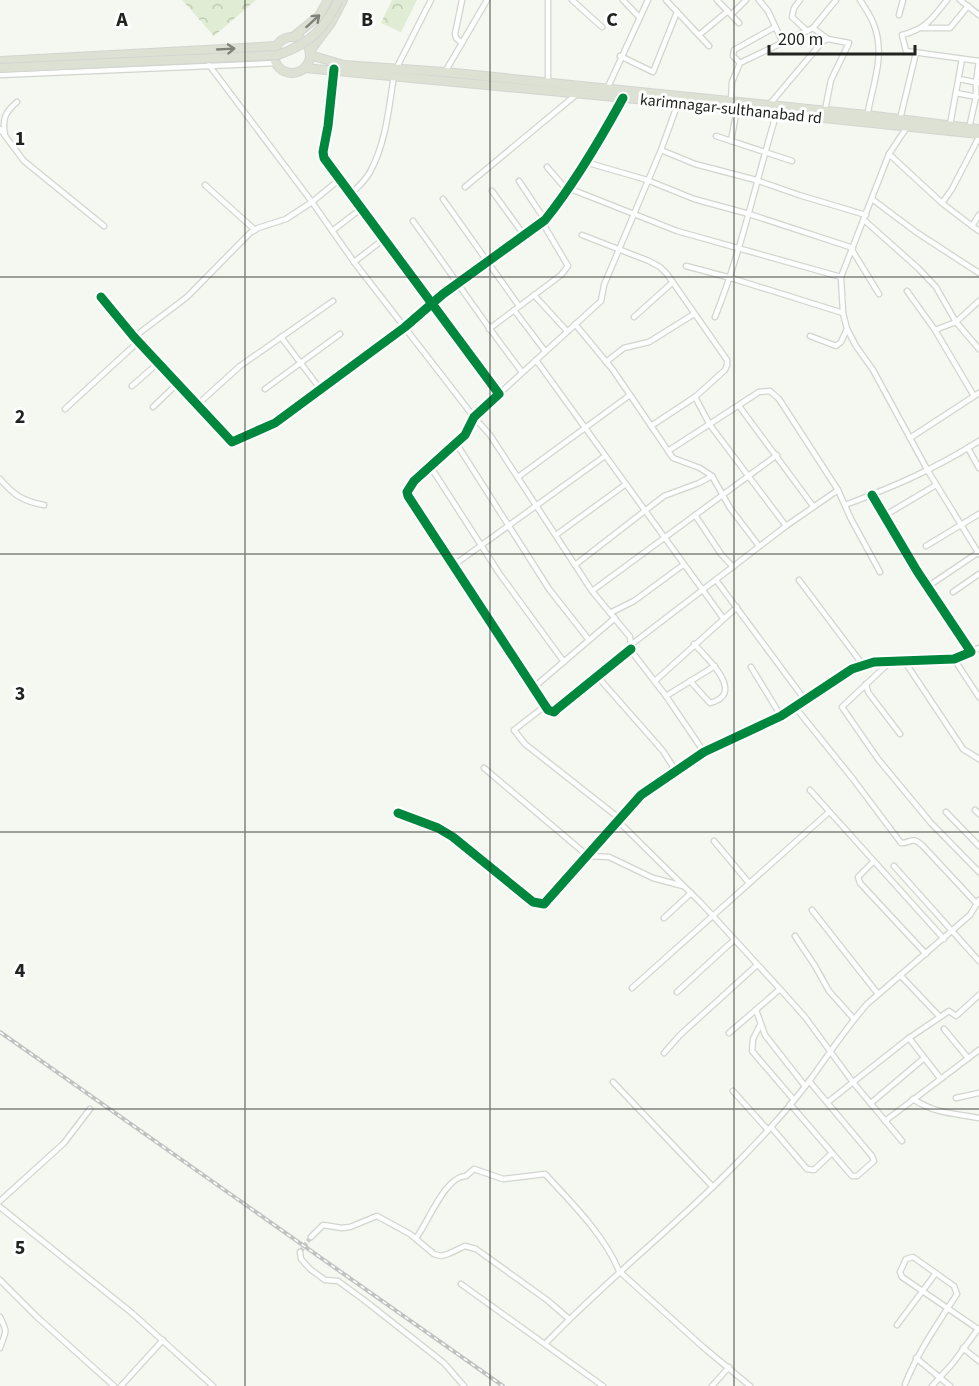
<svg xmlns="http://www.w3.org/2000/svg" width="979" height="1386" font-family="'Source Sans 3',sans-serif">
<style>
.park{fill:url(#park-crowns)}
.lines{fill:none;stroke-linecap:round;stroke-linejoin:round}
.minor-tunnel{stroke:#cacdc6;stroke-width:4.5;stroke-dasharray:4.5 2;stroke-linecap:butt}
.minor-casing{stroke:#d2d5ce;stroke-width:7}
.trunk-casing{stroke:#d3d5d1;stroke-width:10}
.minor{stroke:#fdfefd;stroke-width:4.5}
.trunk{stroke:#dce1d4;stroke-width:8}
.rail-casing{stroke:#c0c2c0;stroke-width:4}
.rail{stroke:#fff;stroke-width:1.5;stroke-dasharray:4.5;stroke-linecap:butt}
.trunk-bridge-casing{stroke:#d3d5d1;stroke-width:10;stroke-linecap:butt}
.trunk-bridge{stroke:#dce1d4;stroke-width:8}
.cycleway-casing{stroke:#fff;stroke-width:13}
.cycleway{stroke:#00873e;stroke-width:9}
.oneway{stroke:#7e8279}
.grid{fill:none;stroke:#20231e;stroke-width:1.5;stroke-opacity:0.55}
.labels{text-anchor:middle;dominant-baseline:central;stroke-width:6;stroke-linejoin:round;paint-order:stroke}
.street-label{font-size:16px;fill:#20231e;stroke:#fff}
.grid-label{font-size:20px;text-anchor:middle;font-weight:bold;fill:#20231e;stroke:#fff;stroke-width:6;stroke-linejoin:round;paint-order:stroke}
</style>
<defs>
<pattern id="park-crowns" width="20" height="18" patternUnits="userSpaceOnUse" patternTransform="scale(1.5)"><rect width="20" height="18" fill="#e0ecd3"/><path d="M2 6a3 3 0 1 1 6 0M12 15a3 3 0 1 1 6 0" fill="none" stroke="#c0cab5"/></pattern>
</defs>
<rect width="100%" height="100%" fill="#f4f8f0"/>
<!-- park -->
<g class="park">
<path d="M182,0H256L214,36Z"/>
<path d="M392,0H417L401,32L381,23Z"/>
</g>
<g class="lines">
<!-- minor-tunnel -->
<path class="minor-tunnel" d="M300,1252L311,1237"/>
<defs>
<g id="minor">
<path d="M572,0L602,27"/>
<path d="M623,0L639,17"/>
<path d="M666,0L709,46"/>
<path d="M717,0L739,23"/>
<path d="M759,0L768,11L783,43"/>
<path d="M800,0L794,8L792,17L807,31"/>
<path d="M860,0C865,8 871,16 874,25C886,56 872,86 867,117"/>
<path d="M947,0C932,19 926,29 902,35L906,51L979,61"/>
<path d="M960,0L979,15"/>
<path d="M732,14L746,0"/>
<path d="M899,15L903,0"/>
<path d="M813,28L828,39"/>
<path d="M922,28H950L968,6"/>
<path d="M699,35L728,11"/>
<path d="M462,43L456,38L455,34L462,0"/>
<path d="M620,56L653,72L677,12"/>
<path d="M740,63L733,56L734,50L775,27"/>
<path d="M396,69L431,0"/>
<path d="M334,70L328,126L323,152L324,158L499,394L474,417L465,435L414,481L407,492L408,496L548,710L554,712L557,709L631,649"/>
<path d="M445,72L487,0"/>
<path d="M0,75L277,63"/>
<path d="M959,79L979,83"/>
<path d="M548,83V0"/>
<path d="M607,89L648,0"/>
<path d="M956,93L977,97"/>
<path d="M731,101L732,82L740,63L813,28L836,0"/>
<path d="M769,105L823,41L828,39L849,43L831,80L825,110"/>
<path d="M900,119L916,53"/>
<path d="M950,125L962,59"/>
<path d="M907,127L889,154L841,277L843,313L847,329L856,346L873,370L928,471L979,554"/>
<path d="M969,128L976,97V82L979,61"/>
<path d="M0,129L24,161L104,226"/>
<path d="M5,135C2,119 5,112 17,102"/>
<path d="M716,136L792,161"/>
<path d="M731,141L737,109"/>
<path d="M661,150L695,164L756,180L799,195L866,215"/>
<path d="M889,154L942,203L972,226"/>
<path d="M585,162L647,180L694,199L749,214L853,248"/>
<path d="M547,167L567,190"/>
<path d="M340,179L312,202L354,262L474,417L490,435L592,591"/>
<path d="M519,181L545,220"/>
<path d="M205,185L255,230"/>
<path d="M465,187L577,94"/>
<path d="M568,188L677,231L841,277"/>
<path d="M492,191L524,235"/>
<path d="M351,194C358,187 365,181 370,172C386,143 389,107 394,75"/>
<path d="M443,199L519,306"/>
<path d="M872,199L916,232L979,273"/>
<path d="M942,203L952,189L979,137"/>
<path d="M979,215L972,226L979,231"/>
<path d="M864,220L918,268L936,287L956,322L979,349"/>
<path d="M413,221C450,271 484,323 522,372"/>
<path d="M332,231L362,208"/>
<path d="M582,235L649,261L660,267L667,274L727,360V365L725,370L695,397L710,425L786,526L632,644"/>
<path d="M852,250L879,294"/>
<path d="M354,262L384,239"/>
<path d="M686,266L731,278L843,313"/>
<path d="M907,291L935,330L974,396"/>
<path d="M534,295L567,331"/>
<path d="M101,297L134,337L232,442L275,423L405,327L443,294L545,220C575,183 600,140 623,98"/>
<path d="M514,310L545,351"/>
<path d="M634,317L673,282"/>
<path d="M715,317C742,250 756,180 777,112"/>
<path d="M575,324L613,370L673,458L700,468L712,476L730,508L759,546"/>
<path d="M489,329L561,275L568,266L542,222"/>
<path d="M935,330L956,322L979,301"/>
<path d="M810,336L836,346L841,342L847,329"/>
<path d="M134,337L187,297L250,233L258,228L286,219L312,202L209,65"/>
<path d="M281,337L321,390"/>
<path d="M536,360L723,618"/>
<path d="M606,362L624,348L649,342L694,314"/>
<path d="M132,386L158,363"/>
<path d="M265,389L340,334"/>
<path d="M499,394L601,301L604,285L661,150L678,103"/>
<path d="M197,405L240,366L333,301"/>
<path d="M739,406L813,506"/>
<path d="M153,407L177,384"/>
<path d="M65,409L138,342"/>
<path d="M651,426L695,397"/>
<path d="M910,438L979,393"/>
<path d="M456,443L549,589L589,640"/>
<path d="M968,448L979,468"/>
<path d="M668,451L759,392L770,391L779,399L838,490L851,519L880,572"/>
<path d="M430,466L499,573L564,662"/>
<path d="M518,477L630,395"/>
<path d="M0,479C14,495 22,501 44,505"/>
<path d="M845,505C893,487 935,469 979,441"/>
<path d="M695,515L721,554L733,567"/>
<path d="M884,516L936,485"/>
<path d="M786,526L838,490"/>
<path d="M556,535L626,484"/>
<path d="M926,546L979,514"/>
<path d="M454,565L605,456"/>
<path d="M575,565L664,496L699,483L712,476"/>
<path d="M716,580L805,700"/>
<path d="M799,580L863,665"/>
<path d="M927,587L979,552"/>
<path d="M953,592L979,574"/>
<path d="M610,613L634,601L683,565"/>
<path d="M971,652L979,648"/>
<path d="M954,659L979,697"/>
<path d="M891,661L842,707L878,759L931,823L979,872"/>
<path d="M905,662L963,749L979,759"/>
<path d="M751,667L781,716"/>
<path d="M597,676L663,751L672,765L673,773"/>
<path d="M655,681L737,607"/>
<path d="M690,681L710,703C747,694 706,657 694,644"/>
<path d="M866,684L868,692L900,734"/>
<path d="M533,688L615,618"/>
<path d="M666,696L715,666"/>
<path d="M545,706L514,730L525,744L619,818"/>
<path d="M795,707L853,779L901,843C912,843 911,836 922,845L977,904"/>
<path d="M704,752L666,696L632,652L630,637L592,591L777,455"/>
<path d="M484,768L588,856L609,857L653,878L683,886"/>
<path d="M810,790L944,939"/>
<path d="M975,810L979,814"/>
<path d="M946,812L979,846"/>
<path d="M398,813L438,828L453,837L533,902L544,904L641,795L704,752L781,716L852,669L874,662L954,659L971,652L917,571L872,495"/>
<path d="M618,821L702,904L780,989L805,1017L852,1081L902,1141"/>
<path d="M714,841L749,883"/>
<path d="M873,862L858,877L860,883L926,954"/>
<path d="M894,866L979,961"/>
<path d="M812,910L878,994"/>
<path d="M664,918L691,893"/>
<path d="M795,936L815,966L829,991L854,1019"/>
<path d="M900,975L940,1017"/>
<path d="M632,988L829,812"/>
<path d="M677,992L734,940"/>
<path d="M756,1010L765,1035L805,1086"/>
<path d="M760,1025L753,1039L752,1051L794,1100"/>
<path d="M944,1029L968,1058"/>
<path d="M729,1033L780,989"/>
<path d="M909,1038L940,1078"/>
<path d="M664,1053L680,1035L757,965"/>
<path d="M613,1082L713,1187"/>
<path d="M733,1091L768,1130"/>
<path d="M956,1098L979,1093"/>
<path d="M913,1099C936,1114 953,1113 979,1118"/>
<path d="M828,1102L909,1038L949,1011L956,1016L979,995"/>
<path d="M871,1103L923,1059"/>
<path d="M790,1104L852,1176H857L874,1161L872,1156L809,1081"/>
<path d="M885,1121L979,1050"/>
<path d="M771,1127L807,1169L814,1170L832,1153"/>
<path d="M0,1201L64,1143L90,1109"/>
<path d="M0,1207L132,1313L213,1386"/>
<path d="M311,1237L323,1225L342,1228L350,1227L377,1216L410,1234L434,1254L441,1256L448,1254L465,1246L476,1249L547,1300L569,1319"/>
<path d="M416,1238C428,1223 445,1176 466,1176L474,1169L503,1179L545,1174C571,1202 605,1236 619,1271L703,1347L750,1386"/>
<path d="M300,1252L301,1259L310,1269L325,1280L338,1281L364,1300L444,1363L464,1386"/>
<path d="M0,1280L36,1316L114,1386"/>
<path d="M461,1284L603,1386"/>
<path d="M0,1317C9,1335 5,1331 0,1348"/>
<path d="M897,1325L936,1273"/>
<path d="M545,1344C604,1282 672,1229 731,1169C758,1142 784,1114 807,1084C827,1057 845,1029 867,1004L970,915L979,900"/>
<path d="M963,1348L979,1361"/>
<path d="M916,1358L950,1386"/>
<path d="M905,1384C918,1352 938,1323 957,1294L954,1286L913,1257L906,1259L900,1272L902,1277L978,1329"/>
<path d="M121,1386L163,1340"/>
<path d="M712,1386L729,1367"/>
<path d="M932,1386L953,1363L978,1329L979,1330"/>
</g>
<g id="trunk">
<path d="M293,37L319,16L328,0"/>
<circle cx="292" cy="55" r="18"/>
<path d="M310,51L331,23L343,0"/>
<path d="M310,55L344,65L445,72L867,115L979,129"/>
<path d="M0,61L277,46"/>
<path d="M305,68L678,103L979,134"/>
</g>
</defs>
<!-- minor casing -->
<use href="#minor" class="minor-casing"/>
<!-- trunk casing -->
<use href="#trunk" class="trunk-casing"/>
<!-- minor -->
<use href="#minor" class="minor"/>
<!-- trunk -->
<use href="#trunk" class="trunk"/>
<defs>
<path id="rail" d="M0,1032L503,1386"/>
</defs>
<!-- rail casing -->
<use href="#rail" class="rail-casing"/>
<!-- rail -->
<use href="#rail" class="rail"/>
<defs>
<path id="trunk-bridge" d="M0,68L278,55C311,43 323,30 339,0"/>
</defs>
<!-- trunk-bridge casing -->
<use href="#trunk-bridge" class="trunk-bridge-casing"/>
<!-- trunk-bridge -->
<use href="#trunk-bridge" class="trunk-bridge"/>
<defs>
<g id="cycleway">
<path d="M334,69L328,126L323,152L324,158L499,394L474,417L465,435L414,481L407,492L408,496L548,710L554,712L557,709L631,649"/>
<path d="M101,297L134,337L232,442L275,423L405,327L443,294L545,220C575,183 600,140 623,98"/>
<path d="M398,813L438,828L453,837L533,902L544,904L641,795L704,752L781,716L852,669L874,662L954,659L971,652L917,571L872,495"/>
</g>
</defs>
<!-- cycleway casing -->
<use href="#cycleway" class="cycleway-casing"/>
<!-- cycleway -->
<use href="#cycleway" class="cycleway"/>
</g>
<!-- one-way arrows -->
<defs><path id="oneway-shaft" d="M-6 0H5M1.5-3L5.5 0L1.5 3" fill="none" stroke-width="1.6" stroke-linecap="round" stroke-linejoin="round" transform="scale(1.5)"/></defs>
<g class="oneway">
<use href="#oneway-shaft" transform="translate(313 21) rotate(-42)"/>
<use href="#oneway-shaft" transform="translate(226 49) rotate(-3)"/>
</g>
<!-- grid -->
<path class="grid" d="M245,0V1386M490,0V1386M734,0V1386M0,277H979M0,554H979M0,832H979M0,1109H979"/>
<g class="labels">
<!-- street labels -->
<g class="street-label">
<text transform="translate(731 109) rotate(6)">karimnagar-sulthanabad rd</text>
</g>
</g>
<g class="grid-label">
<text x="122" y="26">A</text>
<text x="367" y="26">B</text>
<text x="612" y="26">C</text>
<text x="20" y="145">1</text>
<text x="20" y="423">2</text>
<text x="20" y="700">3</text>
<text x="20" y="977">4</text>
<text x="20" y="1254">5</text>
</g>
<!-- scale -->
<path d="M769 45v9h146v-9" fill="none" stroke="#20231e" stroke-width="3"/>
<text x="778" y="45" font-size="18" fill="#20231e" stroke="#ffffff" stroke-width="4.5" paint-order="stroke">200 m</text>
</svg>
